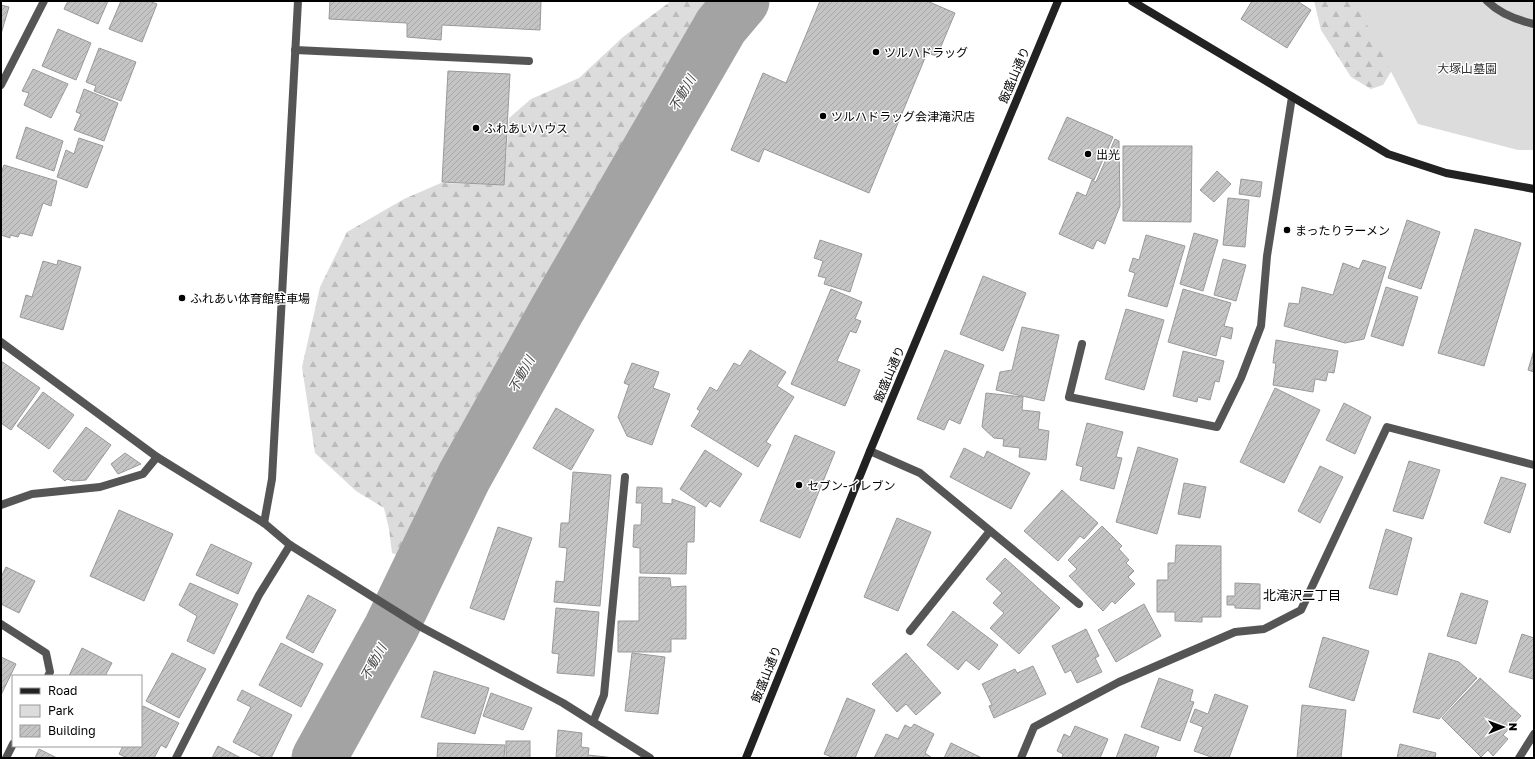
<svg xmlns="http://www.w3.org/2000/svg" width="1535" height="759" font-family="'Golos Text','Noto Sans JP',sans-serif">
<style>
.forest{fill:url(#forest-firs)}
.green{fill:#dcdcdc}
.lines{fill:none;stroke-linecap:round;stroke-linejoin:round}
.river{stroke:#a3a3a3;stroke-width:55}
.building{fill:url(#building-hatch);stroke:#999}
.lane{stroke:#555;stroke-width:8}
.street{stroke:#555;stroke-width:8}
.secondary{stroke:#222;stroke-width:8}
.poi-dot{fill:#000;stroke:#fff;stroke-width:1.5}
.labels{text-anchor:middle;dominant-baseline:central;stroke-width:3;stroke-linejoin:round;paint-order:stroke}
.poi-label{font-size:12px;fill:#000;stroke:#fff;text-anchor:start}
.park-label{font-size:12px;fill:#333;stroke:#fff}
.street-label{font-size:12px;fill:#000;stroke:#fff}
.water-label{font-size:13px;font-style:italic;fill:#444;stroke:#fff}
.neighbourhood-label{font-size:13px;fill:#000;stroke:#fff}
</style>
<defs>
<pattern id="forest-firs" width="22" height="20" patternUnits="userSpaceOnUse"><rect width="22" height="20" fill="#dcdcdc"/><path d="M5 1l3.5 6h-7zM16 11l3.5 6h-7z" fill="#bbb"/></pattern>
<pattern id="building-hatch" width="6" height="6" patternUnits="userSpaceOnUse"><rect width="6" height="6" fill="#c4c4c4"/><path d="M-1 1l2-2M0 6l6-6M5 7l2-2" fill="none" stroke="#a7a7a7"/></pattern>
</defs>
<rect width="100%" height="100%" fill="#fff"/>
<!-- forest -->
<g class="forest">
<path d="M671,1H729L634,157L582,252L515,359L448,485L416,552L402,557L392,553L389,529L384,508L356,491L315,453L302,367L320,287L347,232L404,199L441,183L504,185L509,118L531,99L579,78L623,37Z"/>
<path d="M1314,1H1363L1392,70L1383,85L1371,89L1351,77L1321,30Z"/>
</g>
<!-- green -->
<path class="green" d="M1361,1H1534V150H1518L1418,124L1366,23Z"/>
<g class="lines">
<!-- river -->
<path class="river" d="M319,758L391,628L464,477L557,310L721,26L742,1"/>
</g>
<!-- building -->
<g class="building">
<path d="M68,1H108L98,24L64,9Z"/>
<path d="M121,1H149L157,4L142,42L109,29Z"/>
<path d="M330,1H541L540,30L442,25L441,40L407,37V23L329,19Z"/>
<path d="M820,1H927L955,13L937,56L927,53L869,193L764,149L759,162L731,150L763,73L786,83Z"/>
<path d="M1252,1H1297L1311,10L1287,48L1241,19Z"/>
<path d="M1,5L9,7L1,34Z"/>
<path d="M58,29L91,43L76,80L42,66Z"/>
<path d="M99,48L136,62L121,101L94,91L96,86L86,82Z"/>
<path d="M33,69L68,84L51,118L24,105L29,93L22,91Z"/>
<path d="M448,71L510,74L504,185L442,182Z"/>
<path d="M84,89L118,103L104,141L74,130L81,114L76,112Z"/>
<path d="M1067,117L1113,137L1094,180L1048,159Z"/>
<path d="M26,127L63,141L54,171L16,158Z"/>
<path d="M79,138L103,146L87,188L57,177L66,150L74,154Z"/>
<path d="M1115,139L1119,141L1120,206L1105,244L1097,240L1093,249L1059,234L1077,192L1086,196L1092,180L1096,182Z"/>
<path d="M1123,146H1192L1191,222L1123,221Z"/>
<path d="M4,165L57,181L51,206L43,203L32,236L20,233L18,237L10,235V238L1,235V173Z"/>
<path d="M1217,171L1231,184L1214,202L1200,190Z"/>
<path d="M1241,179L1262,182L1260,197L1239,194Z"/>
<path d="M1228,198L1249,200L1245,247L1223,245Z"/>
<path d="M1407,220L1440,232L1421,289L1388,278Z"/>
<path d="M1475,229L1521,243L1484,366L1438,353Z"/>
<path d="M1194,233L1218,240L1203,291L1180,284Z"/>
<path d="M1146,235L1185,246L1167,307L1128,296L1135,273L1129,271L1133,258L1139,260Z"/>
<path d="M820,240L862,254L850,292L824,284L826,278L818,276L823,261L814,258Z"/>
<path d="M1223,259L1246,265L1236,301L1214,295Z"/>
<path d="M58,260L81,267L63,330L20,317L26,295L32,297L43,261L57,265Z"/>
<path d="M1363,260L1386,267L1364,339L1345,343L1284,326L1289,303L1299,304L1302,287L1333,295L1343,263L1359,269Z"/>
<path d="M983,276L1026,293L1003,351L960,334Z"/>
<path d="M1386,287L1418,297L1403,346L1371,336Z"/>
<path d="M831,289L862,302L855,319L861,321L856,333L850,331L837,361L860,370L845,406L791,384Z"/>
<path d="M1183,289L1231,303L1224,326L1233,328L1231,339L1221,336L1216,356L1168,342Z"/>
<path d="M1126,309L1164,320L1144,390L1105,379Z"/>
<path d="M1022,327L1059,335L1044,401L996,390L1000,372L1012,370Z"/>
<path d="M1276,340L1338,351L1334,373L1328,372L1326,381L1315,379L1313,392L1273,385L1276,363H1273Z"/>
<path d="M750,350L786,372L777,386L794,397L766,442L771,445L758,467L691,426L700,411L697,409L710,387L717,391L734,363L740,366Z"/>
<path d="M945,350L984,365L960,424L949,419L944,430L917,419Z"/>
<path d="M1534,350V372L1528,370Z"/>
<path d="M1183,351L1224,361L1219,382L1215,381L1210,400L1198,397L1197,402L1173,396Z"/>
<path d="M1,361L40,388L11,430L1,423Z"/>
<path d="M632,363L659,372L653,388L670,394L652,445L627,436L618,417L629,385L624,383Z"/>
<path d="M1275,388L1320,410L1284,483L1240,462Z"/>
<path d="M43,392L74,415L49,449L17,426Z"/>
<path d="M986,393L1023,397L1022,410L1040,412L1038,429L1049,431L1046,460L1019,457L1020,448L1003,446L1004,439L994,438L982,427Z"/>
<path d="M1344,403L1371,417L1355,454L1326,440Z"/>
<path d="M556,408L594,430L571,470L533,448Z"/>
<path d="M1087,423L1123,432L1116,457L1122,458L1114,489L1080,480L1083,467L1076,465Z"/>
<path d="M86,427L111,445L86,480L73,481L67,479L65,481L53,471Z"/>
<path d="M795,435L835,452L800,538L760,521Z"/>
<path d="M1138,447L1178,459L1157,534L1116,522Z"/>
<path d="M964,448L984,458L987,451L1030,473L1011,509L950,477Z"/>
<path d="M705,450L742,474L720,507L710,501L706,507L680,489Z"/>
<path d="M125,453L141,464L118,474L111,464Z"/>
<path d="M1409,461L1440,470L1423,519L1393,511Z"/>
<path d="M1320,466L1343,477L1320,523L1298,511Z"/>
<path d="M573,472L611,475L600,606L554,602L556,581L564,582L567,548L559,547L561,523H569Z"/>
<path d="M1501,477L1526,484L1510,533L1484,523Z"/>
<path d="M1184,483L1206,487L1200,518L1178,514Z"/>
<path d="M637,487L662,488V503L672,504V499L695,507L694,542H687L686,574L640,573V548L633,547L634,525H641L642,503H636Z"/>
<path d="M1062,490L1098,523L1084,539L1080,536L1058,561L1024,531Z"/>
<path d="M119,510L173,534L144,601L90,576Z"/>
<path d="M897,518L931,532L898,611L864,597Z"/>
<path d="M1102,526L1122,546L1119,549L1129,560L1126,563L1134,571L1128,577L1135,584L1115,604L1112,601L1103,611L1069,576L1077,569L1068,560Z"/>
<path d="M498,527L532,538L504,620L470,608Z"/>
<path d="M1386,529L1412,538L1397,595L1369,588Z"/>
<path d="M211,544L252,563L238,594L196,575Z"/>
<path d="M1176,545L1221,546V617H1202V622L1175,621V612H1157V580H1168V563H1175Z"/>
<path d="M1005,558L1060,608L1019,654L990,628L1004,613L993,603L1002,593L986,579Z"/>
<path d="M6,567L35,581L19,613L1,604V577Z"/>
<path d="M639,577L670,578L671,587L686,586V639H671V652H618V621H639Z"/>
<path d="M190,583L238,604L214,654L187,641L197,616L179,605Z"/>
<path d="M1235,583L1260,584V609L1235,608V605H1227V596H1235Z"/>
<path d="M1461,593L1488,601L1476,644L1447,636Z"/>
<path d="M308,595L336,610L313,653L286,638Z"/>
<path d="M1144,604L1161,636L1116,662L1098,630Z"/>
<path d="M556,608L599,612L594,676L557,673L559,654L552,653Z"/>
<path d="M953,611L998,645L979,670L966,660L958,670L927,645Z"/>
<path d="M1086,629L1099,656L1095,658L1102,672L1077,683L1071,670L1065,673L1052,646Z"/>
<path d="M1522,634L1534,638V675L1533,679L1509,672Z"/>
<path d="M1323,637L1369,651L1354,701L1309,687Z"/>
<path d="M281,643L323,664L301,707L259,685Z"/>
<path d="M82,648L112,663L105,676H69Z"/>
<path d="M172,653L206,669L179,718L146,701Z"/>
<path d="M632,653L665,657L658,714L625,711Z"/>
<path d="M906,653L941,693L916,715L906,704L897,712L872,684Z"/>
<path d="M1429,653L1459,662L1477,678L1439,719L1413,712Z"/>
<path d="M1,657L16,664L1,695Z"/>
<path d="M1033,666L1046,694L994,718L989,706L992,705L982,684L1015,669L1017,673Z"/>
<path d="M434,671L489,688L475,734L421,717Z"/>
<path d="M1159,678L1193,690L1190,701L1194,702L1180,741L1141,727Z"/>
<path d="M1480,678L1521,716L1503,735L1508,739L1493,756L1488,750L1481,757L1442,718Z"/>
<path d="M242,690L292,715L271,758H264L233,742L251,707L237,700Z"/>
<path d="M491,693L532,708L523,730L483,716Z"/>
<path d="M1215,694L1248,706L1229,758H1214L1194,751L1203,727L1190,722L1195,709L1208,714Z"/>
<path d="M847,698L875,710L855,758H834L824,754Z"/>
<path d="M1302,705L1346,710L1341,758H1297Z"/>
<path d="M143,706L179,723L166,748L161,745L154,758H127L119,754L123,746H141V710Z"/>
<path d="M914,724L934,734L925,753L932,758H874L886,734L898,739L905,725L911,728Z"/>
<path d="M1075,726L1108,739L1100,758H1062L1063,754L1057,751L1064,734L1070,737Z"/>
<path d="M558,730L582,733L581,747L589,748L588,755L615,758H556Z"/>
<path d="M1125,734L1159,747L1155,758H1116Z"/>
<rect x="506" y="741" width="24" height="17"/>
<path d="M438,743L505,745L504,758H437Z"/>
<path d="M951,743L982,758H944Z"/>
<path d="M1400,744L1436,753L1435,758H1397Z"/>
<path d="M218,746L241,758H212Z"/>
<path d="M39,749L57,758H35Z"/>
</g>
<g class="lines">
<!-- lane -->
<g class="lane">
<path d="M1487,1C1500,14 1516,20 1534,24"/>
<path d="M295,50L529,61"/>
</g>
<!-- street -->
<g class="street">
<path d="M1,85L44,1"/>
<path d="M1,342L157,457L264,523L290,545L421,627L563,703L650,758"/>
<path d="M1082,344L1069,397L1217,427L1241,378L1261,326L1267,256L1292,97"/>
<path d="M870,451L920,473L1079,604"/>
<path d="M1,505L32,494L100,487L143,474L157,457"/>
<path d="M264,523L272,479L298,1"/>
<path d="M1,624L46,653L50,672L48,676"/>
<path d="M910,631L990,531"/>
<path d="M593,722L604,695L625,477"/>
<path d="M6,758L13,744"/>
<path d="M176,758L259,595L290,545"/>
<path d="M1021,758L1034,727L1119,682L1235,632L1264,629L1301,610L1387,427L1534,465"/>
<path d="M1519,758L1534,734"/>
</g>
<!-- secondary -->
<g class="secondary">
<path d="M1132,1L1388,154L1446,173L1534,189"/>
<path d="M746,758L870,451L1058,1"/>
</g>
</g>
<!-- markers -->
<g class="poi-dot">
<circle cx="876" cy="52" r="4"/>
<circle cx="823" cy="116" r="4"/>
<circle cx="476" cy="128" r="4"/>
<circle cx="1088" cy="154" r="4"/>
<circle cx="1287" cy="230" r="4"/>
<circle cx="182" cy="298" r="4"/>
<circle cx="799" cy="485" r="4"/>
</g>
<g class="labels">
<!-- poi labels -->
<g class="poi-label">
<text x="884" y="52">ツルハドラッグ</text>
<text x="831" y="116">ツルハドラッグ会津滝沢店</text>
<text x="484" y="128">ふれあいハウス</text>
<text x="1096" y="154">出光</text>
<text x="1295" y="230">まったりラーメン</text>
<text x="190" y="298">ふれあい体育館駐車場</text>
<text x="807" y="485">セブン-イレブン</text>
</g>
<!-- park labels -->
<g class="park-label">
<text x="1467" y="68">大塚山墓園</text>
</g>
<!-- street labels -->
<g class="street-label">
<text transform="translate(1014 75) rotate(-67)">飯盛山通り</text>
<text transform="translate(889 374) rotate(-67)">飯盛山通り</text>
<text transform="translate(766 674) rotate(-68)">飯盛山通り</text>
</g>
<!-- water labels -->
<g class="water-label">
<text transform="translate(682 93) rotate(-60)">不動川</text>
<text transform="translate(521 374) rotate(-61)">不動川</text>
<text transform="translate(373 662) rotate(-61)">不動川</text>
</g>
<!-- neighbourhood labels -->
<g class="neighbourhood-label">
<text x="1302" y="595">北滝沢二丁目</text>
</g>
</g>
<!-- border -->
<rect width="1535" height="759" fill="none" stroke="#000000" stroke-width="4"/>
<!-- legend -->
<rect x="12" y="675" width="130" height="72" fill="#ffffff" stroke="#999999"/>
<rect x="20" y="688" width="20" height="6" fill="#222222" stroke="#999999"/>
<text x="48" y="695" font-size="12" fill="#000000">Road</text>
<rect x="20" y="705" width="20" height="12" fill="#dcdcdc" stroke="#999999"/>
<text x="48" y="715" font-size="12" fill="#000000">Park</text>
<rect x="20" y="725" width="20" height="12" fill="url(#building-hatch)" stroke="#999999"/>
<text x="48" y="735" font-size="12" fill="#000000">Building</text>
<!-- north arrow -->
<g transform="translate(1503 727) rotate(89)" stroke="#ffffff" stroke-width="3" paint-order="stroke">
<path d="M0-3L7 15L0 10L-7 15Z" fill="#000000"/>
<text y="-6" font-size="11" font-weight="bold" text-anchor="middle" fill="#000000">N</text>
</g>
</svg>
